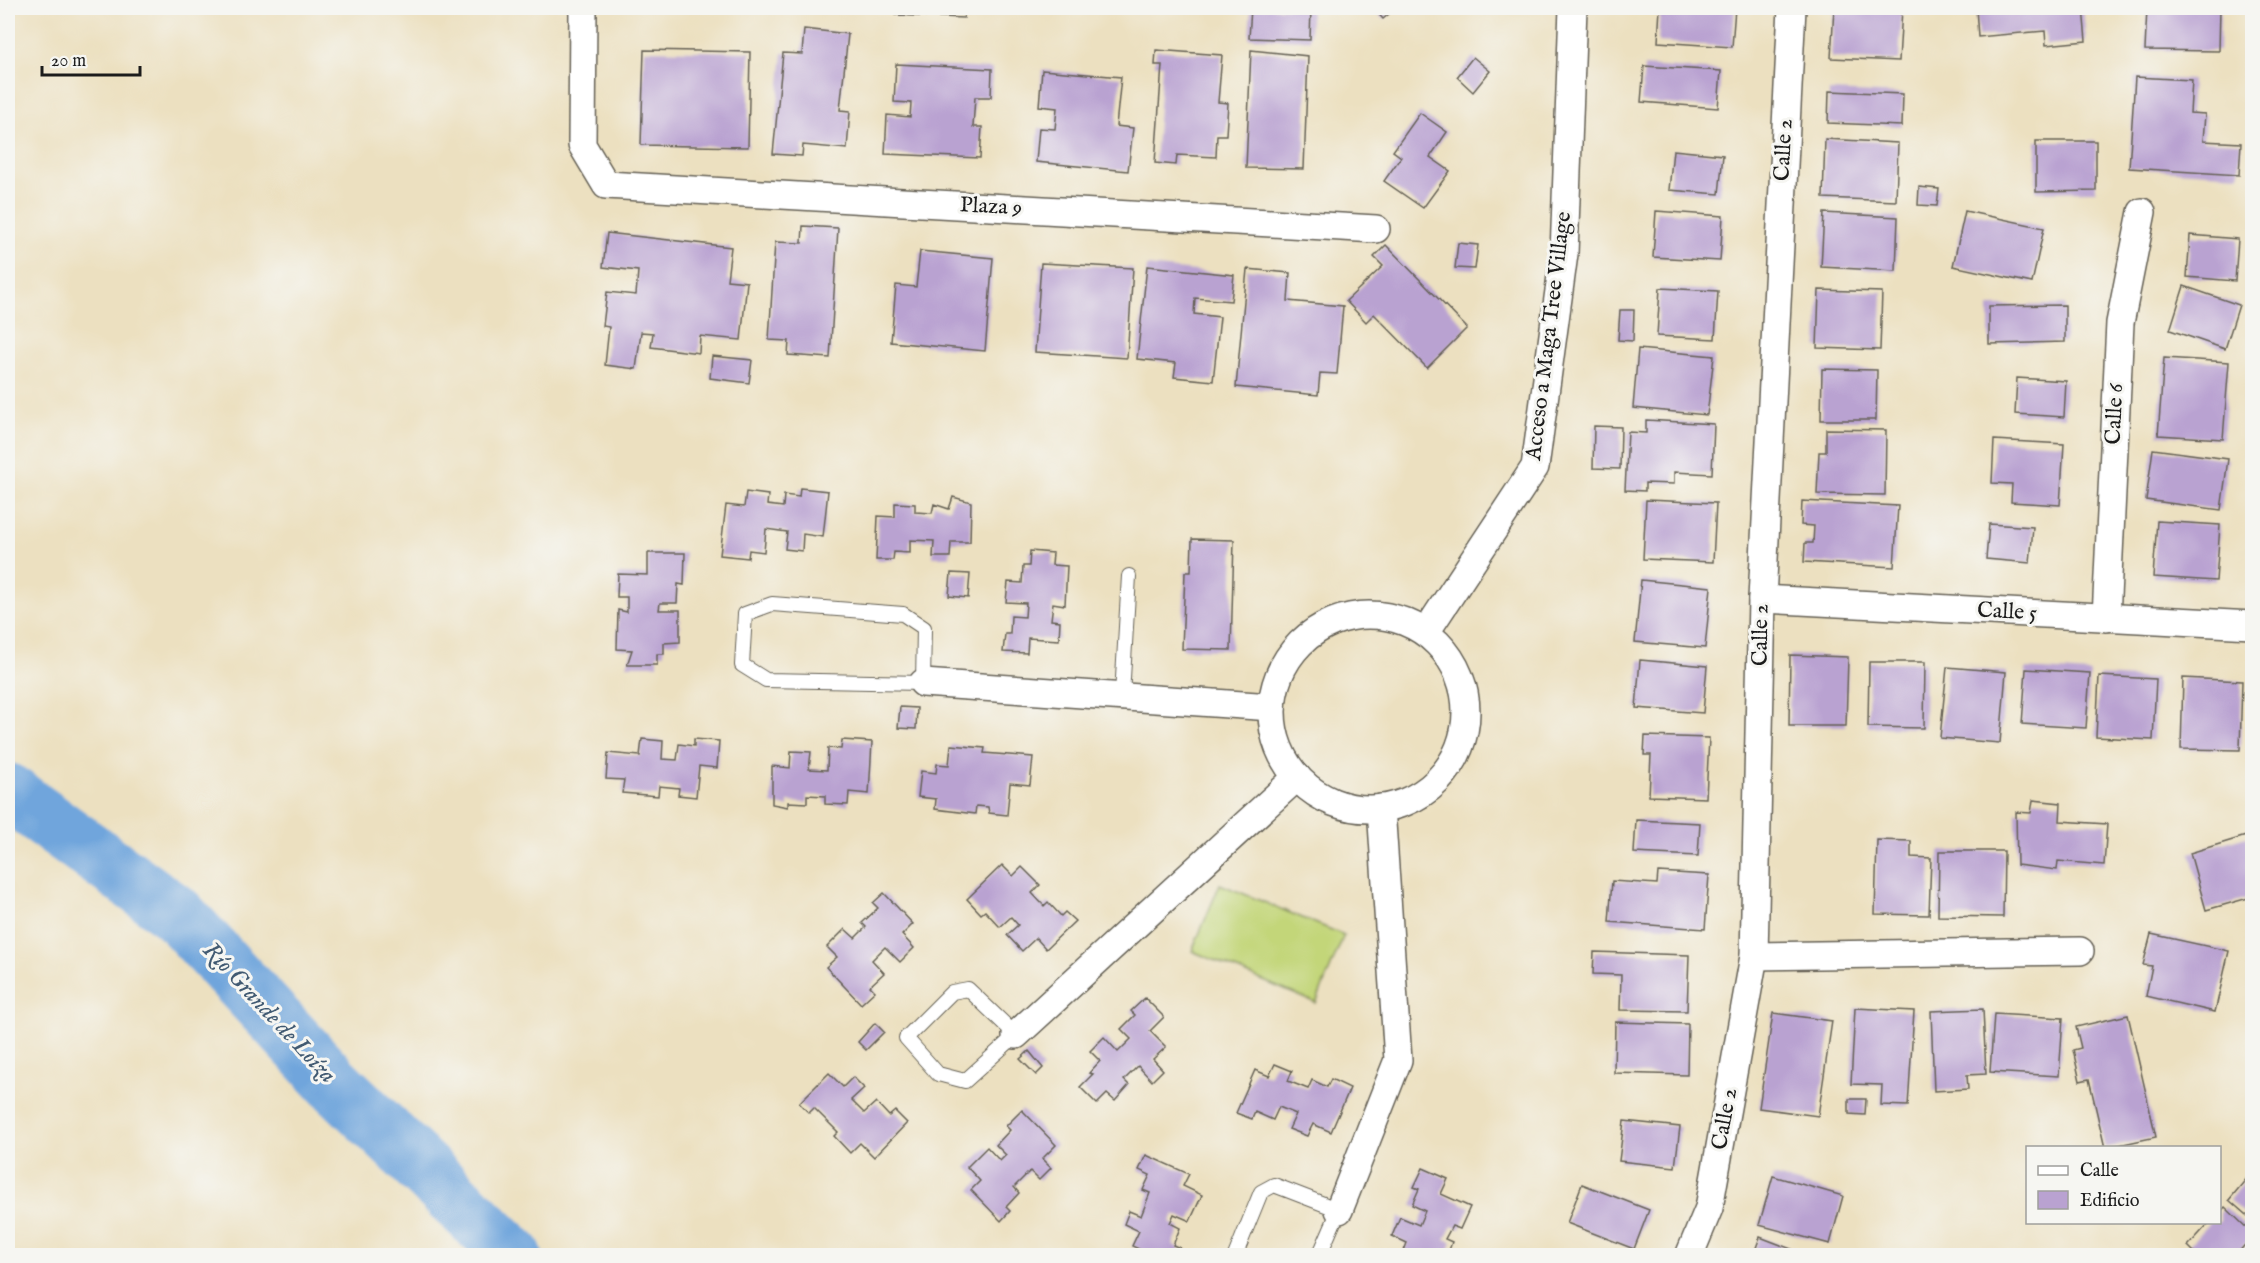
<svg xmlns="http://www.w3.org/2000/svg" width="2260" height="1263" font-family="'IM FELL English',serif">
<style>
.pitch{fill:#c3d679;stroke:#70794a;stroke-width:1.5}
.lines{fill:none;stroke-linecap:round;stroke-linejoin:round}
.river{stroke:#6fa5dc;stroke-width:58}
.building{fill:#b9a2d1}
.lane-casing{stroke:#656155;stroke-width:16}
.street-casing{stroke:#656155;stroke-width:30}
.lane{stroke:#fff;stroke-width:14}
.street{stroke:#fff;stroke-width:27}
.labels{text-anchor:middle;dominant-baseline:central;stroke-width:6;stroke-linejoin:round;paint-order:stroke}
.street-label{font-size:22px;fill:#1c1c1c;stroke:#f6f6f2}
.water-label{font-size:24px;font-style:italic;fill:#415a72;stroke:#f6f6f2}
</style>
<rect width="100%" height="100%" fill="#f6f6f2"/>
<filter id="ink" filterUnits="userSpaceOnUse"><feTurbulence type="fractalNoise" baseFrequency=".0167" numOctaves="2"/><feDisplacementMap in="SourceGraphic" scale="12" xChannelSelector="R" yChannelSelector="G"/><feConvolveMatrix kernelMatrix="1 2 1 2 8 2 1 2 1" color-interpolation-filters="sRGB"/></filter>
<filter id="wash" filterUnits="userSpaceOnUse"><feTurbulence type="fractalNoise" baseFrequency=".008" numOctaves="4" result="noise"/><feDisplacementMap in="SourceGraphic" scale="24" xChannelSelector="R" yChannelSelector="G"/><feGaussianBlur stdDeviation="1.35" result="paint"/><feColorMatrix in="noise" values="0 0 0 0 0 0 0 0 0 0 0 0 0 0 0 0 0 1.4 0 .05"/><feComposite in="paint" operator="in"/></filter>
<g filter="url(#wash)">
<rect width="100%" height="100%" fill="#ece0c0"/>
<!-- pitch -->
<path class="pitch" d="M1220,884L1344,935L1316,1003L1192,951Z"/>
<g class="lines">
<!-- river -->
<path class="river" d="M8,792L177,914L332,1081L514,1256"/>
</g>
<g id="blocks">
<!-- building -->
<g class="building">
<path d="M895,8H964V18L895,15Z"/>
<path d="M1251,8H1311L1310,40L1249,38Z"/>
<path d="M1373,8H1396L1383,19Z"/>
<path d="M1660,8H1735L1732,47L1658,42Z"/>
<path d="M1834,8H1902L1899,61L1831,58Z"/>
<path d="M1976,8H2083L2086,41L2046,45L2045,31L1978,37Z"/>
<path d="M2147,8H2220L2219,51L2145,50Z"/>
<path d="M804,29L848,34L840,110L850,111L847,149L803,145L802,156L773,154L783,53L802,54Z"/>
<path d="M644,50L750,52L748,147L641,145Z"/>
<path d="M1156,50L1222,55L1218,102L1228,103L1226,135H1217L1216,157L1177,155L1176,165L1155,163L1162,65H1155Z"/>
<path d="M1251,50L1308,56L1304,169L1246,168Z"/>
<path d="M1473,57L1490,71L1473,92L1457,77Z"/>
<path d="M896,64L992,69L991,97H975L973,127H982L980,158L885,154L887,115L910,117L911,103L894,102Z"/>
<path d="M1644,66L1721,71L1718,108L1641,102Z"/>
<path d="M1042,70L1121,77L1116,126L1133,128L1128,171L1036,162L1039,128L1055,129L1057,108L1039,106Z"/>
<path d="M2135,77L2192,80L2190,113L2205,114L2203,141L2241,143L2239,175L2129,168Z"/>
<path d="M1829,91L1903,94L1902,126L1828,123Z"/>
<path d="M1420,113L1447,132L1430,157L1450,171L1423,208L1384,181L1401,157L1393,151Z"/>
<path d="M1825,139L1898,143L1896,201L1823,198Z"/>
<path d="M2036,141H2096V191L2036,192Z"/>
<path d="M1673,150L1723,155L1719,194L1669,190Z"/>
<path d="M1919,187L1939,189L1937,206L1918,205Z"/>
<path d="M1656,211L1723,216L1720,261L1653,257Z"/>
<path d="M1965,211L2044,228L2032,283L1953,266Z"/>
<path d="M1824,213L1898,217L1896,271L1821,267Z"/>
<path d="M803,226L838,228L830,358L788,355L789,341L769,340L775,242L802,243Z"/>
<path d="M607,233L731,247L727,280L747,282L741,340L700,336L699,353L651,347L653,333L641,332L636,369L605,365L609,327L603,326L607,292L636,295L638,271L603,267Z"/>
<path d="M2190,235L2238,239L2235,281L2187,277Z"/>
<path d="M1458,243L1478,245L1475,269L1455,268Z"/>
<path d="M1386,245L1467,328L1427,368L1374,314L1366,322L1346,301L1383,266L1374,257Z"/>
<path d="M920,251L993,258L985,351L891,342L896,285L916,287Z"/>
<path d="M1041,263L1133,268L1127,358L1035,352Z"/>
<path d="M1147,266L1234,275L1231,301L1195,298L1194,314L1220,317L1213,381L1174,377L1176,363L1137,359Z"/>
<path d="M1247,269L1290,273L1288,301L1343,306L1337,374L1320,373L1318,395L1236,387Z"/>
<path d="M2184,286L2239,305L2225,349L2170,330Z"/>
<path d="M1660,288L1718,291L1715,339L1657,336Z"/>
<path d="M1819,290L1882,292L1880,350L1817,348Z"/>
<path d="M2065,305V342L1989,344V306Z"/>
<path d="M1620,310H1634L1633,341L1618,340Z"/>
<path d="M1638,349L1714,356L1707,415L1633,408Z"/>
<path d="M712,356L752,360L749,383L710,378Z"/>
<path d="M2164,358L2229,362L2223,439L2158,435Z"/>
<path d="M1822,369L1877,370L1876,420H1821Z"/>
<path d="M2017,378L2066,381L2064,417L2015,414Z"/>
<path d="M1646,420L1714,424L1712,474L1674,472V484L1645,483V491L1625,490L1628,432L1646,433Z"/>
<path d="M1594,426L1621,427L1620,469L1593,468Z"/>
<path d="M1826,429L1886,430L1885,495L1817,494L1819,452H1826Z"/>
<path d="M1994,440L2064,444L2060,505L2011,502L2012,484L1992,483Z"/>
<path d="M2153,449L2228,459L2221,510L2146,500Z"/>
<path d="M800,488L828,491L823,537L803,534L802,551L785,549L787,532L766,529L764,552L749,550L748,558L720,555L726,505L744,507L746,492L768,495L767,505L783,507L784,495L799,497Z"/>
<path d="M953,497L971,502L970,542H951L950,557H933L934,541L910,540V553L894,552L893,560H876L878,516L895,517V503L915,504V512L932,513L934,504L949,509Z"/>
<path d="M1646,500L1716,503L1713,562L1643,559Z"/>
<path d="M1802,501L1898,506L1894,567L1804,562L1805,543H1813L1814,526L1801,525Z"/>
<path d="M2157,521L2220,525L2216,581L2153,577Z"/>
<path d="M1989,524L2033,527L2030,563L1986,559Z"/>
<path d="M1192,539L1234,540L1231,650L1182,649L1185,572H1191Z"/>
<path d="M1030,551L1053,553L1052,565L1067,566L1065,605L1053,603L1051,620L1060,621L1059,640L1028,638L1027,653L1003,652L1005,634H1010L1011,616L1025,617L1026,603L1006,602L1008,582L1022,583L1023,566H1029Z"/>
<path d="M648,553H685L684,585L678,584L677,603H660L659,610H680V642L664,643V654H657V665H627L632,650L617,649L618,610L627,612V597H617L618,574L648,575Z"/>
<path d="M951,573L970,574L968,598L949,596Z"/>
<path d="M1641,580L1711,587L1705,648L1635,642Z"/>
<path d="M1790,655L1848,657L1846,726H1789Z"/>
<path d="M1640,660L1707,666L1703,713L1636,708Z"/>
<path d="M1869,662H1925L1924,728L1868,727Z"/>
<path d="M1947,667L2006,672L2000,743L1940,738Z"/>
<path d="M2026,669L2090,673L2086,728L2022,724Z"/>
<path d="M2099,676L2156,679L2153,740L2096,737Z"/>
<path d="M2183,678L2242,681L2240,750L2181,749Z"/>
<path d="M900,707L917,708L916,729L898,728Z"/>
<path d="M1645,736L1709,738L1706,798L1649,796L1651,755H1644Z"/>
<path d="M642,739L663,741L662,759L677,760L679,744L694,746V739L719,741L717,768L699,766L696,797L678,795L679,788L659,786L658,796L622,793L624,780L606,779L608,753L640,756Z"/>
<path d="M842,740L872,742L869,794L849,792L848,805L825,804V796L807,795V803L788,802V807L772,804V766L790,768L791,751L811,752L809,769L827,770L828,748L841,749Z"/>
<path d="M951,745L985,748L984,753L1033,757L1030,785L1010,783L1007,815L989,813L988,807L976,806L975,814L935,809L936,799L918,797L921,771L936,773L937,764L949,765Z"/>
<path d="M2033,800L2061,803L2060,821L2107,824L2104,865L2058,861L2057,870L2017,865L2016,812L2031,813Z"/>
<path d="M1636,820L1700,823L1698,856L1634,853Z"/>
<path d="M2246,836L2252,857V897L2206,910L2190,853Z"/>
<path d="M1877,840L1911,841V857L1931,858L1929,915L1875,914Z"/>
<path d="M1939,851H2004L2003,917L1938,916Z"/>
<path d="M1002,865L1013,876L1022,867L1040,885L1032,893L1044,906L1048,902L1061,916L1065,912L1075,921L1046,949L1036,938L1022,951L1007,935L1018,925L1011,917L1000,927L985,911L981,914L967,899Z"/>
<path d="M1658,872L1709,875L1705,929L1609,922L1612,881L1657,884Z"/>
<path d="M884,893L913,924L902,935L914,948L900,962L885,947L872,960L884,973L870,986L875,991L861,1004L826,967L837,957L827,947L845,929L855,938L866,927L862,923L878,908L873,903Z"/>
<path d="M2151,934L2229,951L2215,1012L2146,996L2152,966L2143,965Z"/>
<path d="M1594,952L1689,955L1687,1011L1620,1010L1621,975L1593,974Z"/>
<path d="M1145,998L1164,1017L1150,1031L1166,1047L1153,1059L1163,1070L1152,1081L1138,1066L1124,1080L1129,1085L1115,1101L1107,1094L1097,1104L1080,1087L1093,1074L1089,1073L1100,1061L1090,1051L1104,1037L1118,1052L1131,1039L1121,1029L1135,1015L1131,1011Z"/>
<path d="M1855,1008L1914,1011L1908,1106L1881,1105L1882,1085L1851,1084Z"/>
<path d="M1983,1009L1986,1074L1967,1075L1968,1089L1934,1091L1931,1011Z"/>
<path d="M1773,1013L1832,1021L1818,1116L1759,1108Z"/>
<path d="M1994,1014L2063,1018L2059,1076L1990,1072Z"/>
<path d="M2128,1015L2156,1137L2105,1148L2089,1079L2080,1081L2073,1050L2081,1048L2076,1027Z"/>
<path d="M1615,1022L1688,1024L1687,1075L1614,1073Z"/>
<path d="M875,1023L884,1032L866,1050L858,1042Z"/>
<path d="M1029,1051L1043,1068L1036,1075L1020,1059Z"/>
<path d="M1275,1064L1292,1071L1288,1081L1308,1089L1312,1080L1327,1087L1331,1079L1350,1088L1331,1132L1313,1124L1307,1136L1289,1129L1296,1114L1279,1107L1273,1120L1255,1112L1252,1119L1236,1113L1255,1070L1269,1076Z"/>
<path d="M829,1073L843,1087L853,1077L864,1088L851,1100L864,1113L876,1102L889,1116L895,1111L907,1123L874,1157L860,1143L850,1153L834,1136L838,1132L814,1108L809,1113L799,1103Z"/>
<path d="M1849,1099H1866L1865,1115L1849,1114Z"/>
<path d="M1022,1110L1056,1145L1042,1159L1051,1168L1039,1180L1030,1171L1014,1187L1019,1193L1006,1207L1010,1211L1001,1221L971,1190L980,1181L967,1167L987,1147L1000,1161L1006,1155L996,1145L1010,1130L1006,1126Z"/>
<path d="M1624,1121L1680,1127L1675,1167L1619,1161Z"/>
<path d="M1146,1155L1189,1174L1183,1186L1202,1195L1190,1221L1174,1214L1170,1223L1180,1228L1173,1245L1180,1248L1176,1256H1154L1132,1246L1139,1231L1124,1224L1129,1211L1141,1216L1150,1193L1143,1190L1150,1175L1139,1170Z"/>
<path d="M1423,1168L1448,1179L1441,1194L1470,1207L1460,1229L1452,1226L1445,1239L1452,1242L1447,1256H1402L1407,1243L1392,1236L1400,1217L1419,1225L1425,1211L1412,1205L1419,1189L1414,1187Z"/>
<path d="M2252,1172V1220L2229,1200Z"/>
<path d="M1773,1176L1843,1196L1830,1244L1759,1225Z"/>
<path d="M1582,1184L1649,1210L1634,1249L1567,1223Z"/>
<path d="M2225,1207L2252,1233V1237L2235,1256H2198L2188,1246L2210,1222H2220V1212Z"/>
<path d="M1760,1237L1807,1255V1256H1753Z"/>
</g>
</g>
</g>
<g filter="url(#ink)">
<use href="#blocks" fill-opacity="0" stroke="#656155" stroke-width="1.5"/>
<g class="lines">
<defs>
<g id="lane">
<path d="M772,604L903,614L924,628L923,683L766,680L742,665L745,614Z"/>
<path d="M1122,695L1129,576"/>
<path d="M968,989L1016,1035L965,1081L938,1074L906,1038L952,992Z"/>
<path d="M1235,1256L1261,1192L1274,1185L1339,1210L1319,1256"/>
</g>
<g id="street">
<path d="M583,8L582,145L606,185L1376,229"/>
<path d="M1762,599L2252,625"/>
<circle cx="1369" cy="712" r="97"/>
<path d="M2106,618L2120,323L2142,212"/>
<path d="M1426,632L1535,467L1564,254L1573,8"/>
<path d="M923,683L1272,707"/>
<path d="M1754,956L2080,951"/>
<path d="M1016,1035L1297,777"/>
<path d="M1339,1210L1398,1060L1381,808"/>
<path d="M1689,1256L1709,1208L1754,956L1762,599L1792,8"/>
</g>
</defs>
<!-- lane casing -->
<use href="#lane" class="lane-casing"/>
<!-- street casing -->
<use href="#street" class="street-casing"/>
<!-- lane -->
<use href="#lane" class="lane"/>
<!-- street -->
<use href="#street" class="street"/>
</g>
</g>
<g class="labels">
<!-- street labels -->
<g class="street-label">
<text transform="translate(1784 150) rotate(-87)">Calle 2</text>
<text transform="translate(991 207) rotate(3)">Plaza 9</text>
<text transform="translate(1549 336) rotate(-83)">Acceso a Maga Tree Village</text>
<text transform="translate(2115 414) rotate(-87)">Calle 6</text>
<text transform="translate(2007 612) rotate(3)">Calle 5</text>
<text transform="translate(1761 635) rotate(-89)">Calle 2</text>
<text transform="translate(1725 1119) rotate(-80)">Calle 2</text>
</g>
<!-- water labels -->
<g class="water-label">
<text transform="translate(269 1013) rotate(47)">Río Grande de Loíza</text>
</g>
</g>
<!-- margin -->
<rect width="2260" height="1263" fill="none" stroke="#f6f6f2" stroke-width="30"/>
<!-- legend -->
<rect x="2026" y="1146" width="195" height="78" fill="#f6f6f2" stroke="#9f9f9c" stroke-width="1.5"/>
<rect x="2038" y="1166" width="30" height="9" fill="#ffffff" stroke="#9f9f9c" stroke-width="1.5"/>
<text x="2080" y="1176" font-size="18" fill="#1c1c1c">Calle</text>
<rect x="2038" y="1191" width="30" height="18" fill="#b9a2d1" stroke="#9f9f9c" stroke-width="1.5"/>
<text x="2080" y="1206" font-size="18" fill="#1c1c1c">Edificio</text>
<!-- scale -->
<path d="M42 66v9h98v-9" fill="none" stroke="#1c1c1c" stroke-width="3"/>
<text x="51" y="66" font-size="18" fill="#1c1c1c" stroke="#f6f6f2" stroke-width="4.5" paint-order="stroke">20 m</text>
</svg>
